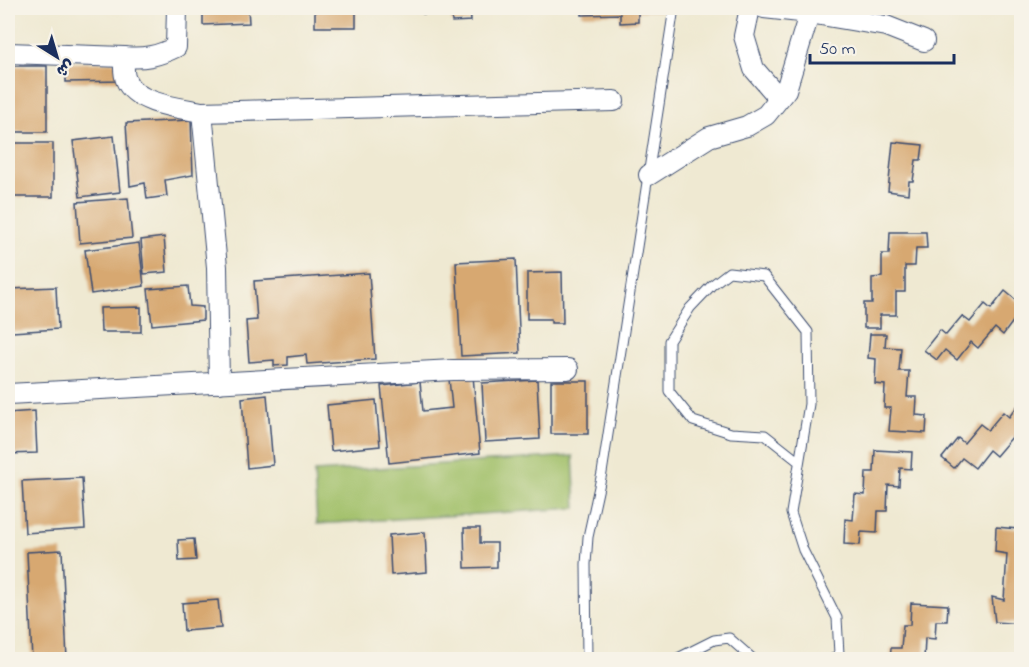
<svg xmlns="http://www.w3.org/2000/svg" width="1029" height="667" font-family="'Indie Flower','Playpen Sans Arabic',sans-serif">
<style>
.green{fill:#a0bf67;stroke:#5e7762;stroke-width:1.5}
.building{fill:#d7a871}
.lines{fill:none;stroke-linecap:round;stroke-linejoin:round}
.service-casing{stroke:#3b4b6f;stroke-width:11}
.minor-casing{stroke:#3b4b6f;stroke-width:22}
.service{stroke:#fff;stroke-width:9}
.minor{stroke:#fff;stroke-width:20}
</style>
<rect width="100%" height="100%" fill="#f7f3e8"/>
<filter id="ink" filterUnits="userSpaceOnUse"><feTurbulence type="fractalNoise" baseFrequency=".0167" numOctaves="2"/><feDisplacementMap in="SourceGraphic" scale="12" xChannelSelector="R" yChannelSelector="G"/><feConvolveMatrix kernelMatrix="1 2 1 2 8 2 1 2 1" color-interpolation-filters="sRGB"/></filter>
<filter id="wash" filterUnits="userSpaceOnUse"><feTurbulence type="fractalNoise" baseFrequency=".008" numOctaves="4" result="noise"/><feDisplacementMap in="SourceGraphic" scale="24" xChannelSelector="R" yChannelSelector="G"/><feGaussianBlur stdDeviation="1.35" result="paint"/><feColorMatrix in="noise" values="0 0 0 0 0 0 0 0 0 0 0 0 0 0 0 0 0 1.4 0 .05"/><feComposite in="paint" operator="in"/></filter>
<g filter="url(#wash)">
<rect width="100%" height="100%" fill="#efe9d2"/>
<!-- green -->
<path class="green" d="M573,456L576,508L317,524L314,472Z"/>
<g id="blocks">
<!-- building -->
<g class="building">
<path d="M203,8H248L249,23L203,25Z"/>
<rect x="315" y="8" width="41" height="19"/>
<path d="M422,8H470L471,21L452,22L451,12L423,14Z"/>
<path d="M582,8H664V11H638V22L620,23V14L582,15Z"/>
<path d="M122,62L123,81L66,82V63Z"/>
<rect x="8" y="66" width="39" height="66"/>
<path d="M191,120L193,175L165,180L167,196L147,199L145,183L130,186L126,123Z"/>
<path d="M114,136L120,192L80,197L73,141Z"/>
<path d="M893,142L923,145L921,160H916L913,181H909L908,194L888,191Z"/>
<rect x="8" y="143" width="45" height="54"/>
<path d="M128,198L132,238L80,243L77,202Z"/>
<path d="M890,232H926L927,248H916L915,266H905V292H896V315H880V328H864V303H872V278L882,277V254H889Z"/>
<path d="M164,237L167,272L144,274L141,240Z"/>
<path d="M139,243L144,286L91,294L85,250Z"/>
<path d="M516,259L520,353L461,356L456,262Z"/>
<path d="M562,272L563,323H551V319H527V273Z"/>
<path d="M369,273L375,359L307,364L306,355L288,357V365L274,366V360L249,362L246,321L257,320L254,281Z"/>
<path d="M188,286L190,306L203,307V320L152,325L148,289Z"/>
<path d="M56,287L58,329L12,332L10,289Z"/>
<path d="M1005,291L1022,305V326L1014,320L1003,335L995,328L978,348L971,342L957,360L945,350L937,360L924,350L940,330L946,335L962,316L970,322L985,304L991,309Z"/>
<path d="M141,307V332H101L100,308Z"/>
<path d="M870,334H886L885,347L901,348L899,371H909L907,397H917L916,415L927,416L926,433L889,431L891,408H884L885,385L875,384L876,359L868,358Z"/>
<path d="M473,376L480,453L389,463L381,386L420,382L423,411L452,408L449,379Z"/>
<path d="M537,380L540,439L485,442L482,383Z"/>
<rect x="551" y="381" width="37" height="53"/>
<path d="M267,395L273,465L247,468L242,398Z"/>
<path d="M376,400L380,446L331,451L327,405Z"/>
<path d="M1022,400L1020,443L1013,436L996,456L989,450L975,468L962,458L954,468L942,458L958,438L964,443L980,424L988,430L1003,412L1009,417Z"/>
<path d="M35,411L37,453L8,454V413Z"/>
<path d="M875,450L912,452L911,469L900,468L899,486L888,485L887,511H878L877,533L861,532L860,545L844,544L845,519L853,520L855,494L865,495L866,472H874Z"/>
<path d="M82,478L85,529L25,533L22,481Z"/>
<path d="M996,527L1018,529L1019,543H1022V624L995,622L992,597L1004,600L1007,554L995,552Z"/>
<path d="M464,528H480V543H497V567L465,568Z"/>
<path d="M425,532L427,572L391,575L389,535Z"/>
<path d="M194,539L196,560L179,561L178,540Z"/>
<path d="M62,550L67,660H32L27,552Z"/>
<path d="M218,600L221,628L184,631L182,603Z"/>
<path d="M911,603L948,605L947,621H936L935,639L925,638L924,660H890L891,648H901L903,625H910Z"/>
</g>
</g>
</g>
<g filter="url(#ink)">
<use href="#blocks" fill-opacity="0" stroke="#3b4b6f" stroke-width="1.5"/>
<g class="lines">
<defs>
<g id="service">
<path d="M798,461L765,435L731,433L693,421L669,391V341L690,308L712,285L729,272L764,276L808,332L809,404L791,513L803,550L837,618L839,654L832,660"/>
<path d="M587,660L586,564L588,537L602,473L674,8"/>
<path d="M674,660L714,640L729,638L754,660"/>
</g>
<g id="minor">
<path d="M750,8L744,36L754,69L779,98"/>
<path d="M764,8L809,13L886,26L924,41"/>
<path d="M8,53L124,57C144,59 158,56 176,47L177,8"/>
<path d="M124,57C124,64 123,74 126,80C135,104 181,108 202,112L614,101"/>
<path d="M202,112L217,267L219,383"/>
<path d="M649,175L709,137L747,126L766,115L786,90L811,8"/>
<path d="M8,394L453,370L568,369"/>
</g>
</defs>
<!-- service casing -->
<use href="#service" class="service-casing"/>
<!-- minor casing -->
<use href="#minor" class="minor-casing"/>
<!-- service -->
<use href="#service" class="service"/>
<!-- minor -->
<use href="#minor" class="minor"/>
</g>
</g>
<!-- margin -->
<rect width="1029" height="667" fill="none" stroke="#f7f3e8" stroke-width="30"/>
<!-- north arrow -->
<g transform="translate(57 57) rotate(143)" stroke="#f7f3e8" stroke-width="4.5" paint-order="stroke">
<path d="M0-4.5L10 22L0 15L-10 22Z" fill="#1b2f5e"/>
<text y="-9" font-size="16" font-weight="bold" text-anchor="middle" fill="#1b2f5e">ش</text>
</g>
<!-- scale -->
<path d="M810 54v9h144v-9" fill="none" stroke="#1b2f5e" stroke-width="3"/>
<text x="819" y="54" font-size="18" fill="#1b2f5e" stroke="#f7f3e8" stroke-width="4.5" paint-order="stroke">50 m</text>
</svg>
